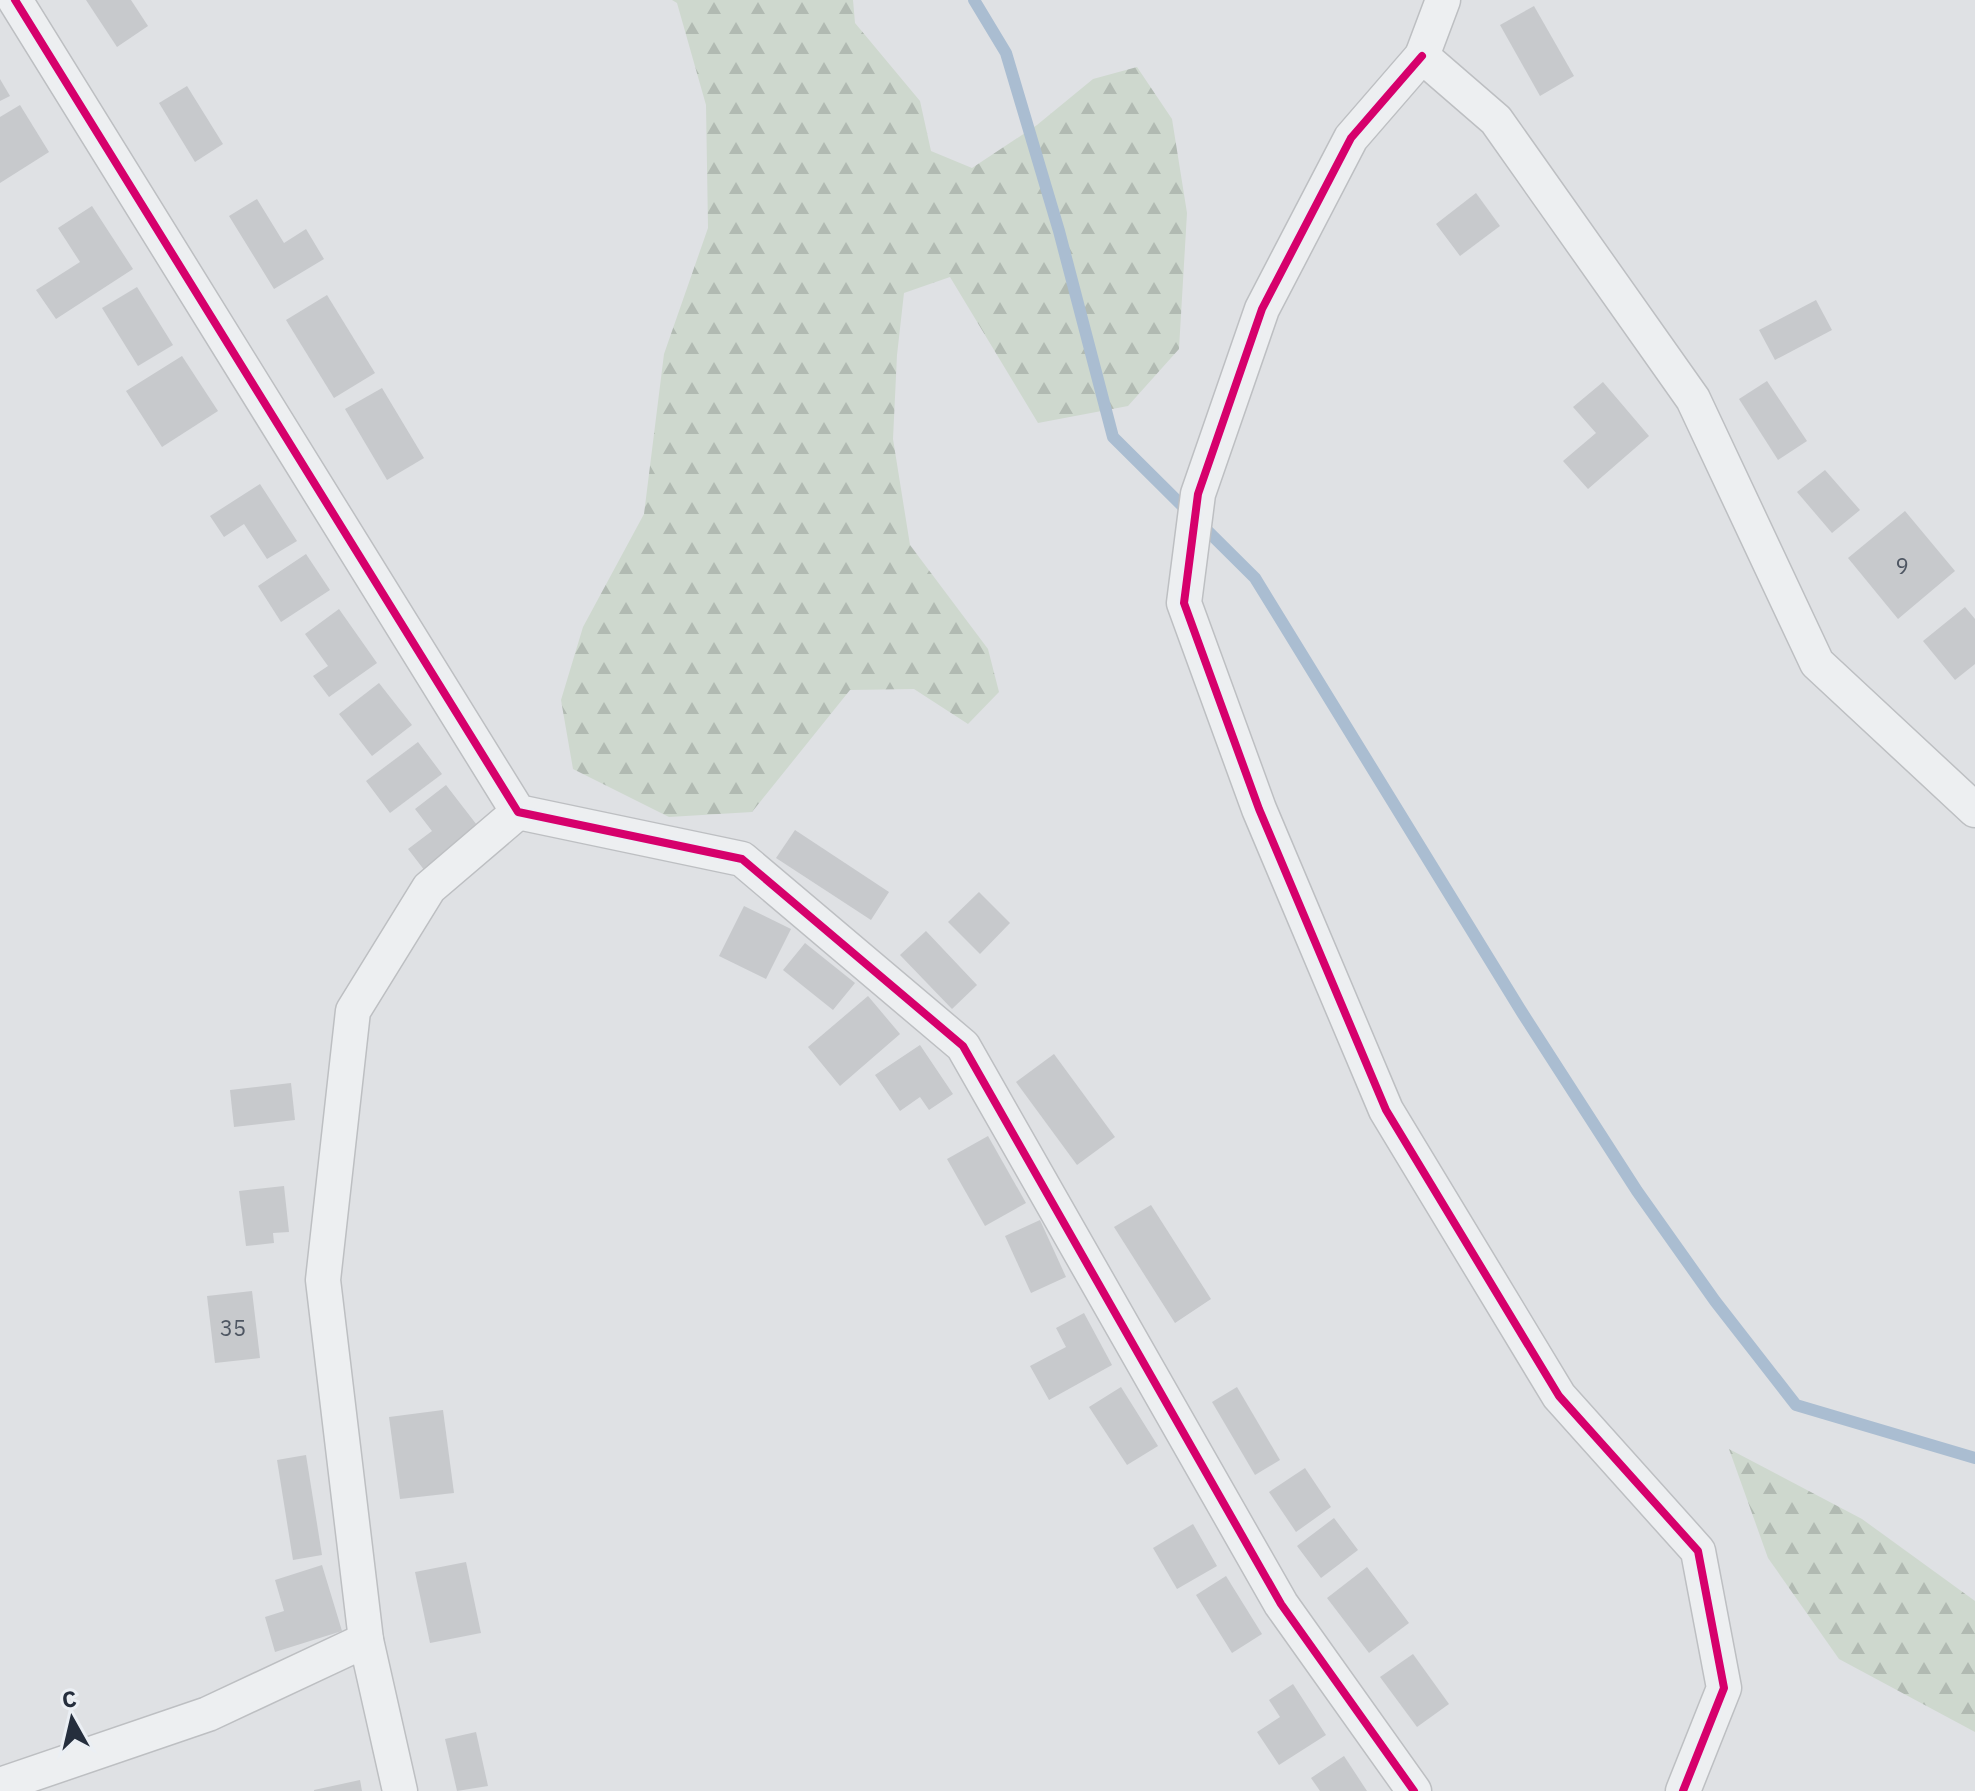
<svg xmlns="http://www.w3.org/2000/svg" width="1975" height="1791" font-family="'IBM Plex Sans',sans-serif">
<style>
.forest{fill:url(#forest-firs)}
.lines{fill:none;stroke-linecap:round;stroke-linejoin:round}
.stream{stroke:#aabdd1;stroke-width:12}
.building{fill:#c7c9cc}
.street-casing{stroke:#bdbfc2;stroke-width:37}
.street{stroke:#edeff1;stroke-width:34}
.cycleway-casing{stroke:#ebeff4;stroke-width:13}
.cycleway{stroke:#d6006c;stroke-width:8}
.labels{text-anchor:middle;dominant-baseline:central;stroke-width:6;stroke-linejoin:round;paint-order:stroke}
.number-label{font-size:22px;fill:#4e5662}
</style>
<defs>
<pattern id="forest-firs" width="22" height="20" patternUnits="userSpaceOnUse" patternTransform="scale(2)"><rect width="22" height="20" fill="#ced8ce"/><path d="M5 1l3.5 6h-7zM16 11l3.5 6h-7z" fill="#b1bab2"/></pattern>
</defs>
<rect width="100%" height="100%" fill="#dfe1e4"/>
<!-- forest -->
<g class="forest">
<path d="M672,0H853L855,23L920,101L931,151L972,168L1037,125L1093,79L1137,67L1172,119L1187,213L1179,349L1128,406L1038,423L950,277L904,293L897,355L893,439L910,545L988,649L999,692L968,724L914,689L850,690L752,812L669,817L573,769L561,700L583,627L644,514L664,354L708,228L706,105L677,3Z"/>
<path d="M1729,1449L1862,1519L1975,1601V1732L1839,1659L1768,1558Z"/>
</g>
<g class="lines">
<!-- stream -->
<path class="stream" d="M974,0L1006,53L1059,231L1113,437L1255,578L1523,1014L1637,1191L1715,1301L1796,1405L1975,1458"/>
</g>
<!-- building -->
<g class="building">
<path d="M86,0H131L148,26L117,47Z"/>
<path d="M1534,6L1574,76L1540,96L1500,25Z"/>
<path d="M0,79L10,96L0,101Z"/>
<path d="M187,86L223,144L195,162L159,103Z"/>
<path d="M20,105L49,152L0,183V117Z"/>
<path d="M1476,193L1500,226L1460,256L1436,224Z"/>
<path d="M257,199L284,243L306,229L324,259L274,289L229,216Z"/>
<path d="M92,206L133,269L56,319L36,290L80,262L58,228Z"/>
<path d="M137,287L173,345L138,366L102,308Z"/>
<path d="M327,295L375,373L334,398L286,320Z"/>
<path d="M1816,300L1832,330L1775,360L1759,330Z"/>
<path d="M182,356L218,411L162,447L126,391Z"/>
<path d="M1767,381L1807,441L1778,460L1739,399Z"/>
<path d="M1603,382L1649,436L1588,489L1563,461L1596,433L1573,407Z"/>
<path d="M382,388L424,458L387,480L345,409Z"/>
<path d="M1825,470L1860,510L1832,533L1797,492Z"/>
<path d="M260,484L297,541L267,559L244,524L224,537L210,516Z"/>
<path d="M1905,511L1955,571L1898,619L1848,558Z"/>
<path d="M306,554L330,590L281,622L258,586Z"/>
<path d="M1965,607L1975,619V664L1955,680L1923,641Z"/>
<path d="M339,609L377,663L329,697L313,676L328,666L305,634Z"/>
<path d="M379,683L412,725L372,756L339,714Z"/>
<path d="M418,742L442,774L390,813L366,781Z"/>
<path d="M446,785L480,829L425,871L408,849L432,831L415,809Z"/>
<path d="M795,830L889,892L871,920L776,858Z"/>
<path d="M979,892L1010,923L980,954L948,922Z"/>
<path d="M744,906L791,929L766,979L719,956Z"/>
<path d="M926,931L977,985L952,1009L900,955Z"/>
<path d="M805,943L855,983L833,1010L783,970Z"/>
<path d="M868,996L900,1034L840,1086L808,1047Z"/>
<path d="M920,1045L953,1094L929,1110L920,1097L900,1111L875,1075Z"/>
<path d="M1054,1054L1115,1137L1077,1165L1016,1082Z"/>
<path d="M291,1083L295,1120L234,1127L230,1090Z"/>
<path d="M988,1136L1026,1203L985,1226L947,1159Z"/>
<path d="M284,1186L289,1232L273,1233L274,1243L246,1246L239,1191Z"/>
<path d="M1151,1205L1211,1299L1175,1323L1114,1227Z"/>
<path d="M1040,1220L1066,1277L1031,1293L1005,1236Z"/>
<path d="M252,1291L260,1358L215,1363L207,1296Z"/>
<path d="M1084,1313L1112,1365L1049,1400L1030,1366L1066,1347L1056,1328Z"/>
<path d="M1121,1387L1158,1446L1127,1465L1089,1407Z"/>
<path d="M1237,1387L1280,1460L1255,1475L1212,1402Z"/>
<path d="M443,1410L454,1493L400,1499L389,1417Z"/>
<path d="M306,1455L322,1555L293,1560L277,1460Z"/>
<path d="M1305,1468L1331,1507L1296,1532L1269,1492Z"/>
<path d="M1334,1518L1358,1550L1321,1578L1297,1546Z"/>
<path d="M1193,1524L1217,1566L1177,1589L1153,1548Z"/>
<path d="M466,1562L481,1633L430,1643L415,1572Z"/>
<path d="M322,1565L342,1631L275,1652L265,1617L284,1611L275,1580Z"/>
<path d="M1367,1567L1409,1623L1369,1653L1327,1598Z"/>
<path d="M1226,1576L1262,1634L1232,1653L1196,1595Z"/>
<path d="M1413,1654L1449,1704L1417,1727L1380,1677Z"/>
<path d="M1293,1684L1326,1735L1279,1765L1257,1732L1280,1717L1269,1700Z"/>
<path d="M476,1732L488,1786L457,1791L445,1739Z"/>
<path d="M1344,1756L1367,1791H1320L1311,1778Z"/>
<path d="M360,1780L362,1791H314V1790Z"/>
</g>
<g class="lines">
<defs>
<g id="street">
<path d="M15,0L518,812L742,859L963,1046L1281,1604L1414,1791"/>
<path d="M1443,0L1422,56L1496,120L1693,399L1817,663L1975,810"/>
<path d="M1422,56L1351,138L1262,309L1198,494L1184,603L1259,809L1386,1110L1559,1396L1698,1551L1724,1688L1683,1791"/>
<path d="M0,1785L208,1714L366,1640"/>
<path d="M400,1791L366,1640L323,1280L353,1011L429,888L518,812"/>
</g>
</defs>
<!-- street casing -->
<use href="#street" class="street-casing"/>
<!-- street -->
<use href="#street" class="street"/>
<defs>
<g id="cycleway">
<path d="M15,0L518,812L742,859L963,1046L1281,1604L1414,1791"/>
<path d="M1422,56L1351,138L1262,309L1198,494L1184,603L1259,809L1386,1110L1559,1396L1698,1551L1724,1688L1683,1791"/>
</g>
</defs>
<!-- cycleway casing -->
<use href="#cycleway" class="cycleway-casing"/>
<!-- cycleway -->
<use href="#cycleway" class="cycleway"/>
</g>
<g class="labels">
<!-- number labels -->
<g class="number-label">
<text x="1902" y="565">9</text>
<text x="233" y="1327">35</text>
</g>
</g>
<!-- north arrow -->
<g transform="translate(72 1719) rotate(352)" stroke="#ebeff4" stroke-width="6" paint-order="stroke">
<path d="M0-6L14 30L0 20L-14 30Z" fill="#252e3d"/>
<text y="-12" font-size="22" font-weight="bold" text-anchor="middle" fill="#252e3d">С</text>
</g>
</svg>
